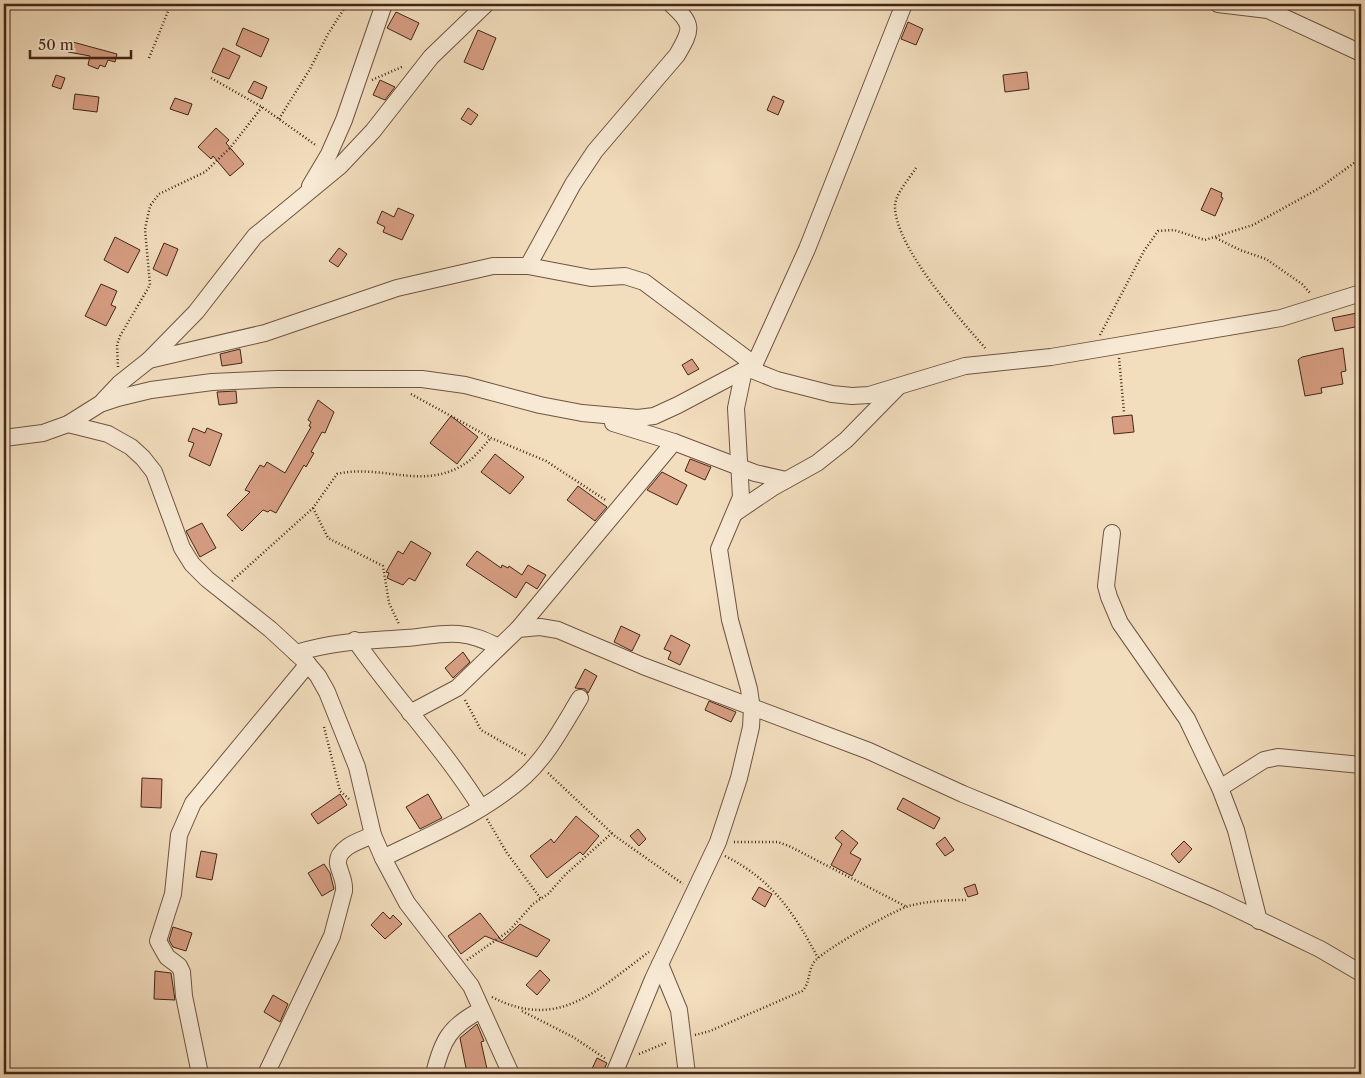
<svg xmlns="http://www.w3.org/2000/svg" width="1365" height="1078" font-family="'Libre Caslon Text',serif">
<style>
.building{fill:#d69d82;stroke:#432616}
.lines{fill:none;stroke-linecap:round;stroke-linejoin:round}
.street-casing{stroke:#6f5440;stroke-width:18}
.path{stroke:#432616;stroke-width:2.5;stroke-dasharray:1 2.5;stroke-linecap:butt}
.street{stroke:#f7e9d4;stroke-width:16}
</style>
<rect width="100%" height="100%" fill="#f2ddbd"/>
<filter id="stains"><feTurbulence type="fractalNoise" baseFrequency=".004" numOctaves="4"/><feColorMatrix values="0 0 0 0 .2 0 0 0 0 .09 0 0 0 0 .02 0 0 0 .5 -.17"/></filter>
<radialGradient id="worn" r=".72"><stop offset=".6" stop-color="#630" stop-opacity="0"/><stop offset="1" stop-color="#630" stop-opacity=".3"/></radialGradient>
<!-- building -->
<g class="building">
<path d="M396,12L419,23L411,40L387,28Z"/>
<path d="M908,22L923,29L916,45L901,39Z"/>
<path d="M243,28L269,39L261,57L236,45Z"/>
<path d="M478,30L496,38L483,70L464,62Z"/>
<path d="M69,41L117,54L115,62L108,60L105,67L100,65L98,69L88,65L90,56L68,52Z"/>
<path d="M223,48L240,56L229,79L212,72Z"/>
<path d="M1027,72L1029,89L1005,92L1003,75Z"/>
<path d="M56,75L65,78L61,89L52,86Z"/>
<path d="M380,80L395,87L385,100L373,95Z"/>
<path d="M254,81L267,87L262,99L248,92Z"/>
<path d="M75,94L99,97L97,112L73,109Z"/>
<path d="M773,96L784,101L778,115L767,110Z"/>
<path d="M175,98L192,104L188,115L170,109Z"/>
<path d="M468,108L478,115L471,125L461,119Z"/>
<path d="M216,128L229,140L226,143L244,164L230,176L213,156L211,159L198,147Z"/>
<path d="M1211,188L1222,193L1221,197L1223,198L1215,216L1201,210Z"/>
<path d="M398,208L414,215L402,240L383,232L385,227L377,223L382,211L394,217Z"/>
<path d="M115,237L140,250L128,273L104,260Z"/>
<path d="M164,243L178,249L167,276L153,269Z"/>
<path d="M339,248L347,254L338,267L329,261Z"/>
<path d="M101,284L117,291L111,305L116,307L106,326L85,316Z"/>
<path d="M1357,313L1360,326L1335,331L1332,318Z"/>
<path d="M1343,348L1346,371L1341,372L1343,384L1321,388L1322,393L1305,396L1298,360L1302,357Z"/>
<path d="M240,349L242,363L222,366L220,354Z"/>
<path d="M692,359L699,369L688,375L682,365Z"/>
<path d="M236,391L237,403L219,405L217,392Z"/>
<path d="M318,400L334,412L325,433L322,432L311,452L314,453L306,467L304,465L276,513L270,510L268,512L263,510L242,531L227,515L250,492L245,490L260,465L264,467L267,462L285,473L311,427L309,426L311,422L308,420Z"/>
<path d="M1132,415L1134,432L1114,434L1112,417Z"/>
<path d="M451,416L478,437L457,464L430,443Z"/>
<path d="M193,428L205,433L207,428L222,434L210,466L189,456L194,443L188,441Z"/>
<path d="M495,454L524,477L510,494L481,472Z"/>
<path d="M690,459L711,467L705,480L685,471Z"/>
<path d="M662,472L687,485L677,505L647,490Z"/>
<path d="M578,486L607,507L595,521L567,500Z"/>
<path d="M202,523L216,548L200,557L186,531Z"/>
<path d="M411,541L431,553L415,581L409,578L403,585L387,578L389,573L386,572L398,551L403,554Z"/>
<path d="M477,551L501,568L502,565L508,568L509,566L522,575L528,565L546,575L537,589L526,582L516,598L466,565Z"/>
<path d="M621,626L640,635L632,651L614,642Z"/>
<path d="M671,635L690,645L680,665L668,659L671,652L664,649Z"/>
<path d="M463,652L470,662L453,678L445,668Z"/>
<path d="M585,669L597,676L588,693L585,689L575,688Z"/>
<path d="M709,701L736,712L731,722L705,710Z"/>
<path d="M142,778L162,779L161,808L141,807Z"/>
<path d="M340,794L347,805L318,824L311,814Z"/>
<path d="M428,794L442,818L420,829L406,807Z"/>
<path d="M903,798L940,818L934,829L897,809Z"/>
<path d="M576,816L599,836L583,855L580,852L547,878L530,856L551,839L554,843Z"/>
<path d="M638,829L646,839L639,846L630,836Z"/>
<path d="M842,830L858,843L850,853L861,859L852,876L831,865L842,844L835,838Z"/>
<path d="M945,837L954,850L945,856L936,844Z"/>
<path d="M1184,841L1192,849L1179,863L1171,854Z"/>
<path d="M201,851L217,854L212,880L196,877Z"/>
<path d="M324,864L330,873L334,889L322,896L308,873Z"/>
<path d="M975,884L978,894L968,897L964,888Z"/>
<path d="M759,887L772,894L765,907L752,899Z"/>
<path d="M383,912L390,919L393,915L402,924L385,939L371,925Z"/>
<path d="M480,913L502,941L520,924L550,940L537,957L485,936L461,954L448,936Z"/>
<path d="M173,927L192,933L186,951L173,947L169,940Z"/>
<path d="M540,970L550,980L537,995L526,985Z"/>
<path d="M155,971L171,973L175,1000L154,999Z"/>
<path d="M273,995L288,1004L280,1022L264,1012Z"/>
<path d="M477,1024L484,1041L481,1042L487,1069L467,1073L460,1038Z"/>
<path d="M597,1058L607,1063L602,1074L591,1071Z"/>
</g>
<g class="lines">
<defs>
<g id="street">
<path d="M1218,4L1268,10L1361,53"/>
<path d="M310,186L329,154L344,120L384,4"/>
<path d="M528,266L573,184L595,151L677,55C693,28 693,24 671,4"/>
<path d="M149,360L265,333L397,288L493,266H528L591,278L625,276L644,282L755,365"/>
<path d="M752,370L807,249L904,4"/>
<path d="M103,401L120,383L149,360L196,312L255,236L340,166L373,131L431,57L486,4"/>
<path d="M613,423L674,442L755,473L786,480"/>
<path d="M68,424L108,434L131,447L143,458L154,472L182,548L192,564L207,579L270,629L308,664L318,676L327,692L357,767L373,835L383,858L407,903L471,986L511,1074"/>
<path d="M4,438L43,433L68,424L100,404L118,398L151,390L212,382L277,379H422L465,385L540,405L582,413L638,418L654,416L678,405L744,370H752L777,380L832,394L852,396L869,395L965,366L1051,357L1281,318L1361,293"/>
<path d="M735,513L772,488L817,463L846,440L898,387"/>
<path d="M1112,533L1106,586L1109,597L1120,623L1187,719L1220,788L1236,830L1259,921"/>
<path d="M518,629L674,442"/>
<path d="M355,640C395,698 444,748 481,808"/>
<path d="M296,653C336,641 365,641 406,638C424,637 441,632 459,634C474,635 486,641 499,647"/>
<path d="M410,713L457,688L518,629L540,627L558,630L643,666L869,751L963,794L1151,871L1216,899L1320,949L1361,973"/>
<path d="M1220,788L1264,760L1278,757L1361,765"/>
<path d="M383,858C432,834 484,813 525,776C548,755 564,724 580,698"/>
<path d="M660,964L679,1010L687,1074"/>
<path d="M200,1074L184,996L182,972L179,966L167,957L158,941L173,894L179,835L193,803L308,664"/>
<path d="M266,1074L332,936L344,891C345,880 340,874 338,864C336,847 362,840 373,835"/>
<path d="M434,1074C442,1040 450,1026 481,1010"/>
<path d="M614,1074L653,979L718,842L739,778L751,727L752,709L749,689L730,620L719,549L741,497L736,408L744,370"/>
</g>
</defs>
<!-- street casing -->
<use href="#street" class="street-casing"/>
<!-- path -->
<g class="path">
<path d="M149,58L171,4"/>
<path d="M211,78L262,107L317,146"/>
<path d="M372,80L404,66"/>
<path d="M279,119L310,69L328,34L347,4"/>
<path d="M916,168C909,179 894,195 895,208C897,249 959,318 986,349"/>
<path d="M1216,238L1240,250L1266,259L1302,284L1311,294"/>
<path d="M1100,335L1144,251L1158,231L1174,230L1205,240L1253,225L1318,189L1361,158"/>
<path d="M1119,358L1124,412"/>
<path d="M118,367L117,345L120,336L150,285L145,229L150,206L159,194L205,172L230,148L262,107"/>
<path d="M411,394L491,438L546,461L607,501"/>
<path d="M313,508L328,538L383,566L389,603L399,624"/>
<path d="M232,581L313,508L337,474C384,463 425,493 469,461C477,455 484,445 491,438"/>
<path d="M465,700L481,730L527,756"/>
<path d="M324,727L340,791L350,800"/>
<path d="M548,773L615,836L683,884"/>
<path d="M487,819L507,853L541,899"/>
<path d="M734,842H778L789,846L907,907"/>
<path d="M725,856C773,880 794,913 818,958"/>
<path d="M467,960L509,931L533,904L548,894L566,874L612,833"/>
<path d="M492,997C559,1032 598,989 649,952"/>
<path d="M522,1011L573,1037L606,1059"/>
<path d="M695,1035L710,1031L802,991C811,983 807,969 816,960C826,949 894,910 909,906C927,901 948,900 966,900"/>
<path d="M639,1054L668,1042"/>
</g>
<!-- street -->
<use href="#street" class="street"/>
</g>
<!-- margin -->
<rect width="1365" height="1078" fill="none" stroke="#f2ddbd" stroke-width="20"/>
<rect x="5" y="5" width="1355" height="1068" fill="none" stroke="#432616" stroke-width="2.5"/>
<rect x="10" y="10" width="1345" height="1058" fill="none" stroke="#432616"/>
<!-- scale -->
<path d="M30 50v8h101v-8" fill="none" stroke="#432616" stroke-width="2.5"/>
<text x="38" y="50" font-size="15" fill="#432616" stroke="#f7e9d4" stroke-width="4" paint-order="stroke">50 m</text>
<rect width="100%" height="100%" filter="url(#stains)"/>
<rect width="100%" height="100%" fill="url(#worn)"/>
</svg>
